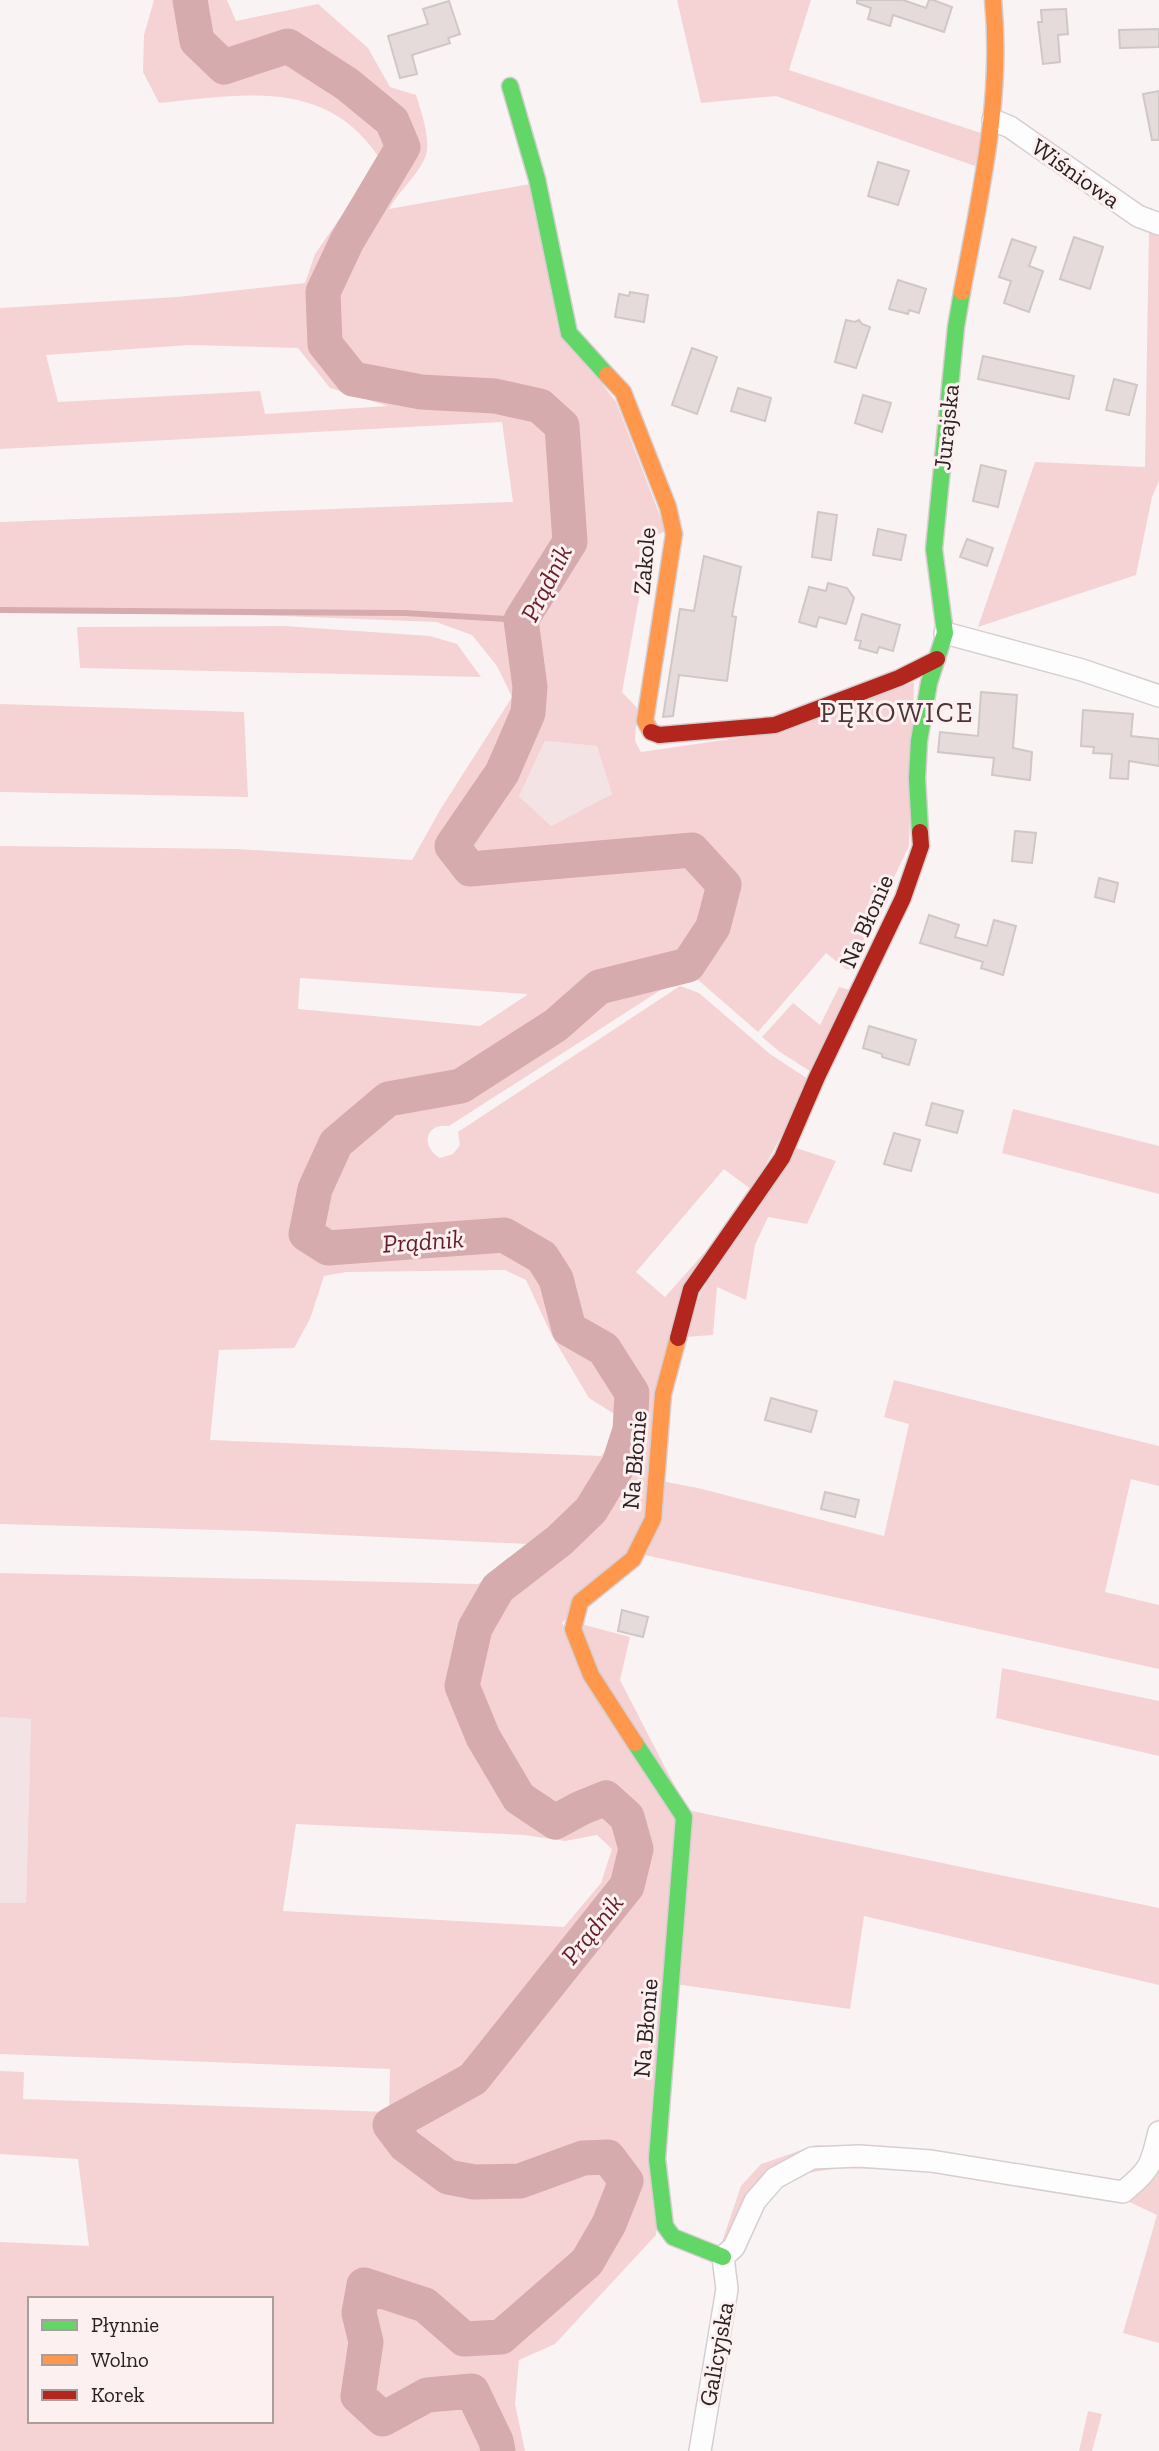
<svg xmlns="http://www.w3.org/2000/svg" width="1159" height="2451" font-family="'Zilla Slab',serif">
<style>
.built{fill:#f4e3e4}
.green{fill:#f5d3d4;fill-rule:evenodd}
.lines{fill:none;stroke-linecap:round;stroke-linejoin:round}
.stream{stroke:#d6abad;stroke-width:6}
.river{stroke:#d6abad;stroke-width:35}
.building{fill:#e6dbdb;stroke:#d0c7c7;stroke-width:2}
.street-casing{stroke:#d7cecf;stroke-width:24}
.fast-casing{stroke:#d7cecf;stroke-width:19}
.slow-casing{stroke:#d7cecf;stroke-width:19}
.jam-casing{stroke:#d7cecf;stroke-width:19}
.street{stroke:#fefdfd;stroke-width:21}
.fast{stroke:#63d668;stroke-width:16}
.slow{stroke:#ff974d;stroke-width:16}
.jam{stroke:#b3261e;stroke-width:16}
.labels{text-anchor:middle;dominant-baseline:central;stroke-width:6;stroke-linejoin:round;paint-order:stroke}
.street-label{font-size:24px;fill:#2c2020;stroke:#fdf0f0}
.water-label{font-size:26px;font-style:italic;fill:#651e29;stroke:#fdf0f0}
.quarter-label{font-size:28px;letter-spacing:2px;fill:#4c3435;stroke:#fdf0f0}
</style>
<rect width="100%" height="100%" fill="#faf3f3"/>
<!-- built -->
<g class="built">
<path d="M545,741L598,746L612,794L551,826L519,796Z"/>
<path d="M0,1717L31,1718L26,1903H0Z"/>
</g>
<!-- green -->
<g class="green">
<path d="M154,0H227L236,21L318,4L368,48L390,87L416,95C421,111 433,144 424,160C415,178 398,192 389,209L530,184L562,332L616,402L666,531L650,538L622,692L637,708L635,741L641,752L780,732L914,682L909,846L863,941L853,970L846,969L826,953L758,1032L697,979H678L449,1126C425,1123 420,1146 440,1158L453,1154L460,1145L458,1132L680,986L699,993L770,1054L811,1081L752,1190L724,1169L636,1272L665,1297L704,1253L643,1521L629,1550L562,1623L677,1816L656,2235L555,2344L519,2360L515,2404L525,2451H0V2242L89,2246L78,2159L0,2154V2071L24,2072L23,2099L389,2112L390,2069L0,2054V1903H26L31,1719L0,1717V1573L478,1584L527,1544L256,1531L0,1524V846L238,849L412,860L440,810L512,697L497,666L472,635L436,622L282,616L0,611V522L513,502L502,422L0,449V308L177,297L305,283L315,254L365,182L378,156C325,77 240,95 159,103L143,72L144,35ZM189,345L298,348L330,388L388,406L265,414L260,391L58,402L46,355ZM545,741L597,746L612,794L551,826L519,796ZM300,978L527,994V995L480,1026L298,1009ZM505,1270L526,1280L552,1336L589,1398L619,1417L614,1443L601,1456L210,1440L219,1350L294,1348L310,1319L324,1276L346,1272ZM296,1824L524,1835L565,1841L597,1835L612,1849L601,1883L564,1927L283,1911ZM30,2299H271V2421H30Z"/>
<path d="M677,0H811L789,70L984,134L975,166L776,96L701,103Z"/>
<path d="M1149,231L1159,232V481L1152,497L1136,575L978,627L1035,462L1145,467Z"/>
<path d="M284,626L430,636L457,644L481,677L80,668L77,627Z"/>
<path d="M0,704L244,712L248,797L0,792Z"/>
<path d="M839,987L854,991L813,1073L780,1052L762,1037L793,1003L820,1025Z"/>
<path d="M1013,1109L1159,1146V1194L1002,1153Z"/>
<path d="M796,1148L836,1161L807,1224L768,1217L755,1245L746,1300L717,1287L713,1335L685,1337L701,1292Z"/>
<path d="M894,1380L1159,1446V1486L1131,1479L1105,1592L1159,1605V1669L645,1555L661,1481L698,1488L884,1536L909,1424L884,1417Z"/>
<path d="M581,1624L630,1637L620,1680L687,1810L1159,1908V1985L864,1916L850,2009L675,1984L690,1834L595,1673Z"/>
<path d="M1002,1668L1159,1701V1756L996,1718Z"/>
<path d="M1159,2118V2343L1123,2333L1157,2215L1123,2199L957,2171L839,2168L800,2174L772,2195L753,2221L739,2255L722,2242L741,2186L761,2164L816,2145L918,2155L1120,2185L1152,2155Z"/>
<path d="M1088,2411L1102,2414L1092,2451H1079Z"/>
</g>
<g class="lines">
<!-- stream -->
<path class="stream" d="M0,610L405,613L521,620"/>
<!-- river -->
<path class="river" d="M190,0L197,41L224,67L288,46L347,84L392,121L403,147L347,241L323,292L325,344L353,379L421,392L495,396L540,406L562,426L570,542L521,620L530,687L528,713L502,773L452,846L470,869L692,850L724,885L713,927L688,965L599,987L556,1025L461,1086L388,1099L336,1143L315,1189L306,1234L328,1248L504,1235L542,1257L556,1279L569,1329L604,1349L632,1393L630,1430L619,1464L591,1510L560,1540L498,1588L475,1628L462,1686L483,1737L519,1798L555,1822L581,1808L606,1798L627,1817L636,1849L627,1886L473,2079L390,2125L405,2145L448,2177L474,2182L520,2181L583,2158L608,2157L626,2181L609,2224L587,2262L501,2337L464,2339L425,2305L364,2285L359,2313L366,2342L358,2396L383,2419L427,2395L472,2391L496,2441L498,2451"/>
</g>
<!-- building -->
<g class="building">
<path d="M857,0H903L926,8L929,0H933L952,7L944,32L893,15L890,26L868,19L871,8L857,3Z"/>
<path d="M449,1L460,34L448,38L450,43L412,55L417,74L400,78L388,36L428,24L423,9Z"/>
<path d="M1066,9L1068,34L1058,35L1060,62L1043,64L1038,22H1042L1041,10Z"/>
<path d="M1159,29V47L1120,48L1119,30Z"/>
<path d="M1159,91V140H1152L1143,94Z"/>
<path d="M878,162L909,171L898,205L868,196Z"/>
<path d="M1074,237L1103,247L1090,289L1060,279Z"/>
<path d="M1012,239L1036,247L1029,266L1043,271L1029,312L1004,303L1011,281L999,277Z"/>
<path d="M898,280L926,289L919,313L909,310L908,314L889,309Z"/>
<path d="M630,292L648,295L644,322L615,317L619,294L629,296Z"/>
<path d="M846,320L855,322L859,320L862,324L870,327L856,368L835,362Z"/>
<path d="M692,348L717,357L697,414L672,405Z"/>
<path d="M983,356L1074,376L1069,399L978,379Z"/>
<path d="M1114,379L1137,385L1129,415L1106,410Z"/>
<path d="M738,388L771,398L765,421L731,411Z"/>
<path d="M863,395L891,403L882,432L855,423Z"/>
<path d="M981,465L1006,471L998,507L973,501Z"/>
<path d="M818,512L837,515L831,560L812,557Z"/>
<path d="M878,529L906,535L901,560L873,555Z"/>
<path d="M967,539L993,548L987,566L960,557Z"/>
<path d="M704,556L741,567L732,616L736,617L727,681L679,675L673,716L663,717L680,609L694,611Z"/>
<path d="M828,583L847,588L854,598L846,624L819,617L816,627L799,622L809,587L826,591Z"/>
<path d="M862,614L900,625L893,651L879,647L877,653L859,648L861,641L855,640Z"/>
<path d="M981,692L1017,695L1013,748L1032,752L1030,780L992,775L994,758L938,752L940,732L978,736Z"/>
<path d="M1083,710L1133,714L1131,736L1159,739V766L1129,761L1128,779L1110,778L1112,754L1093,753L1094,747L1081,746Z"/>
<path d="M1015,831L1036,833L1032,863L1012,861Z"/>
<path d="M1099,878L1118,883L1114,902L1095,897Z"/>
<path d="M929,915L959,925L955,937L987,946L994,920L1016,926L1003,975L981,968L983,962L920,943Z"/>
<path d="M869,1026L916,1040L909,1065L882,1057V1054L863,1048Z"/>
<path d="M932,1103L963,1111L957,1133L926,1125Z"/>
<path d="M894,1133L920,1140L911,1171L884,1164Z"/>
<path d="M771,1398L817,1411L811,1432L765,1420Z"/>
<path d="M825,1492L859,1500L855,1517L821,1509Z"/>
<path d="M622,1610L648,1617L643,1637L618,1631Z"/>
</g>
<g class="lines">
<defs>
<g id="street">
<path d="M993,120L1010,127L1138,216L1159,224"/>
<path d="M945,633L1082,670L1159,696"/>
<path d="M700,2451L727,2289L723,2257L734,2247L755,2201L775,2178L812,2158L859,2156L931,2161L1123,2192C1150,2170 1151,2166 1159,2132"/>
</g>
<g id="fast">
<path d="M510,86L537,179L569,333L607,375"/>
<path d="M920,832L917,778L919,741L929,683L945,633L934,549L956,327L962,292"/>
<path d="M635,1743L684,1817L657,2159L665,2226L673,2237L723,2257"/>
</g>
<g id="slow">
<path d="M962,292C980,195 1003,99 993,0"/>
<path d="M607,375L623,392L668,507L674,534L645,721L651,732"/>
<path d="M635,1743L591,1675L573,1629L580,1602L633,1559L653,1519L663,1394L678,1338"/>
</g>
<g id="jam">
<path d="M651,732L659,735L775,725L899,678L937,659"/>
<path d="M678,1338L691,1289L782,1158L817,1077L903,898L921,846L920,832"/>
</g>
</defs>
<!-- street casing -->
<use href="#street" class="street-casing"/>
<!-- fast casing -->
<use href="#fast" class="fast-casing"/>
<!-- slow casing -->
<use href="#slow" class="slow-casing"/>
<!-- jam casing -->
<use href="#jam" class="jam-casing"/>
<!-- street -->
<use href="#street" class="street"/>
<!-- fast -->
<use href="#fast" class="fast"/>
<!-- slow -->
<use href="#slow" class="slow"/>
<!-- jam -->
<use href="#jam" class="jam"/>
</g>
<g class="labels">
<!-- street labels -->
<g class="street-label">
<text transform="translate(1076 173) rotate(35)">Wiśniowa</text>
<text transform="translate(946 427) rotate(-84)">Jurajska</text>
<text transform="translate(644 561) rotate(-85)">Zakole</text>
<text transform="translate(866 921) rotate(-66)">Na Błonie</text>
<text transform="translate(634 1460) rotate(-85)">Na Błonie</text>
<text transform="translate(645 2028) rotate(-85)">Na Błonie</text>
<text transform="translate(716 2354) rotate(-80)">Galicyjska</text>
</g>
<!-- water labels -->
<g class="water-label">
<text transform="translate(546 583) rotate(-63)">Prądnik</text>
<text transform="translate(423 1241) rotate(-4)">Prądnik</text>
<text transform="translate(592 1929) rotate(-51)">Prądnik</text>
</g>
<!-- quarter labels -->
<g class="quarter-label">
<text x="897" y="712">PĘKOWICE</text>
</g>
</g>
<!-- legend -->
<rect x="28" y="2297" width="245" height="126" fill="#fdf0f0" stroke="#a99d9d" stroke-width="2"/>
<rect x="42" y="2320" width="35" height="10" fill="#63d668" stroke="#a99d9d" stroke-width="2"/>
<text x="91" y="2332" font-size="21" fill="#2c2020">Płynnie</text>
<rect x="42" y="2355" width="35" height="10" fill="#ff974d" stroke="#a99d9d" stroke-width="2"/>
<text x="91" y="2367" font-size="21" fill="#2c2020">Wolno</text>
<rect x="42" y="2390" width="35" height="10" fill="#b3261e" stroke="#a99d9d" stroke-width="2"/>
<text x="91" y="2402" font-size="21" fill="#2c2020">Korek</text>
</svg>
